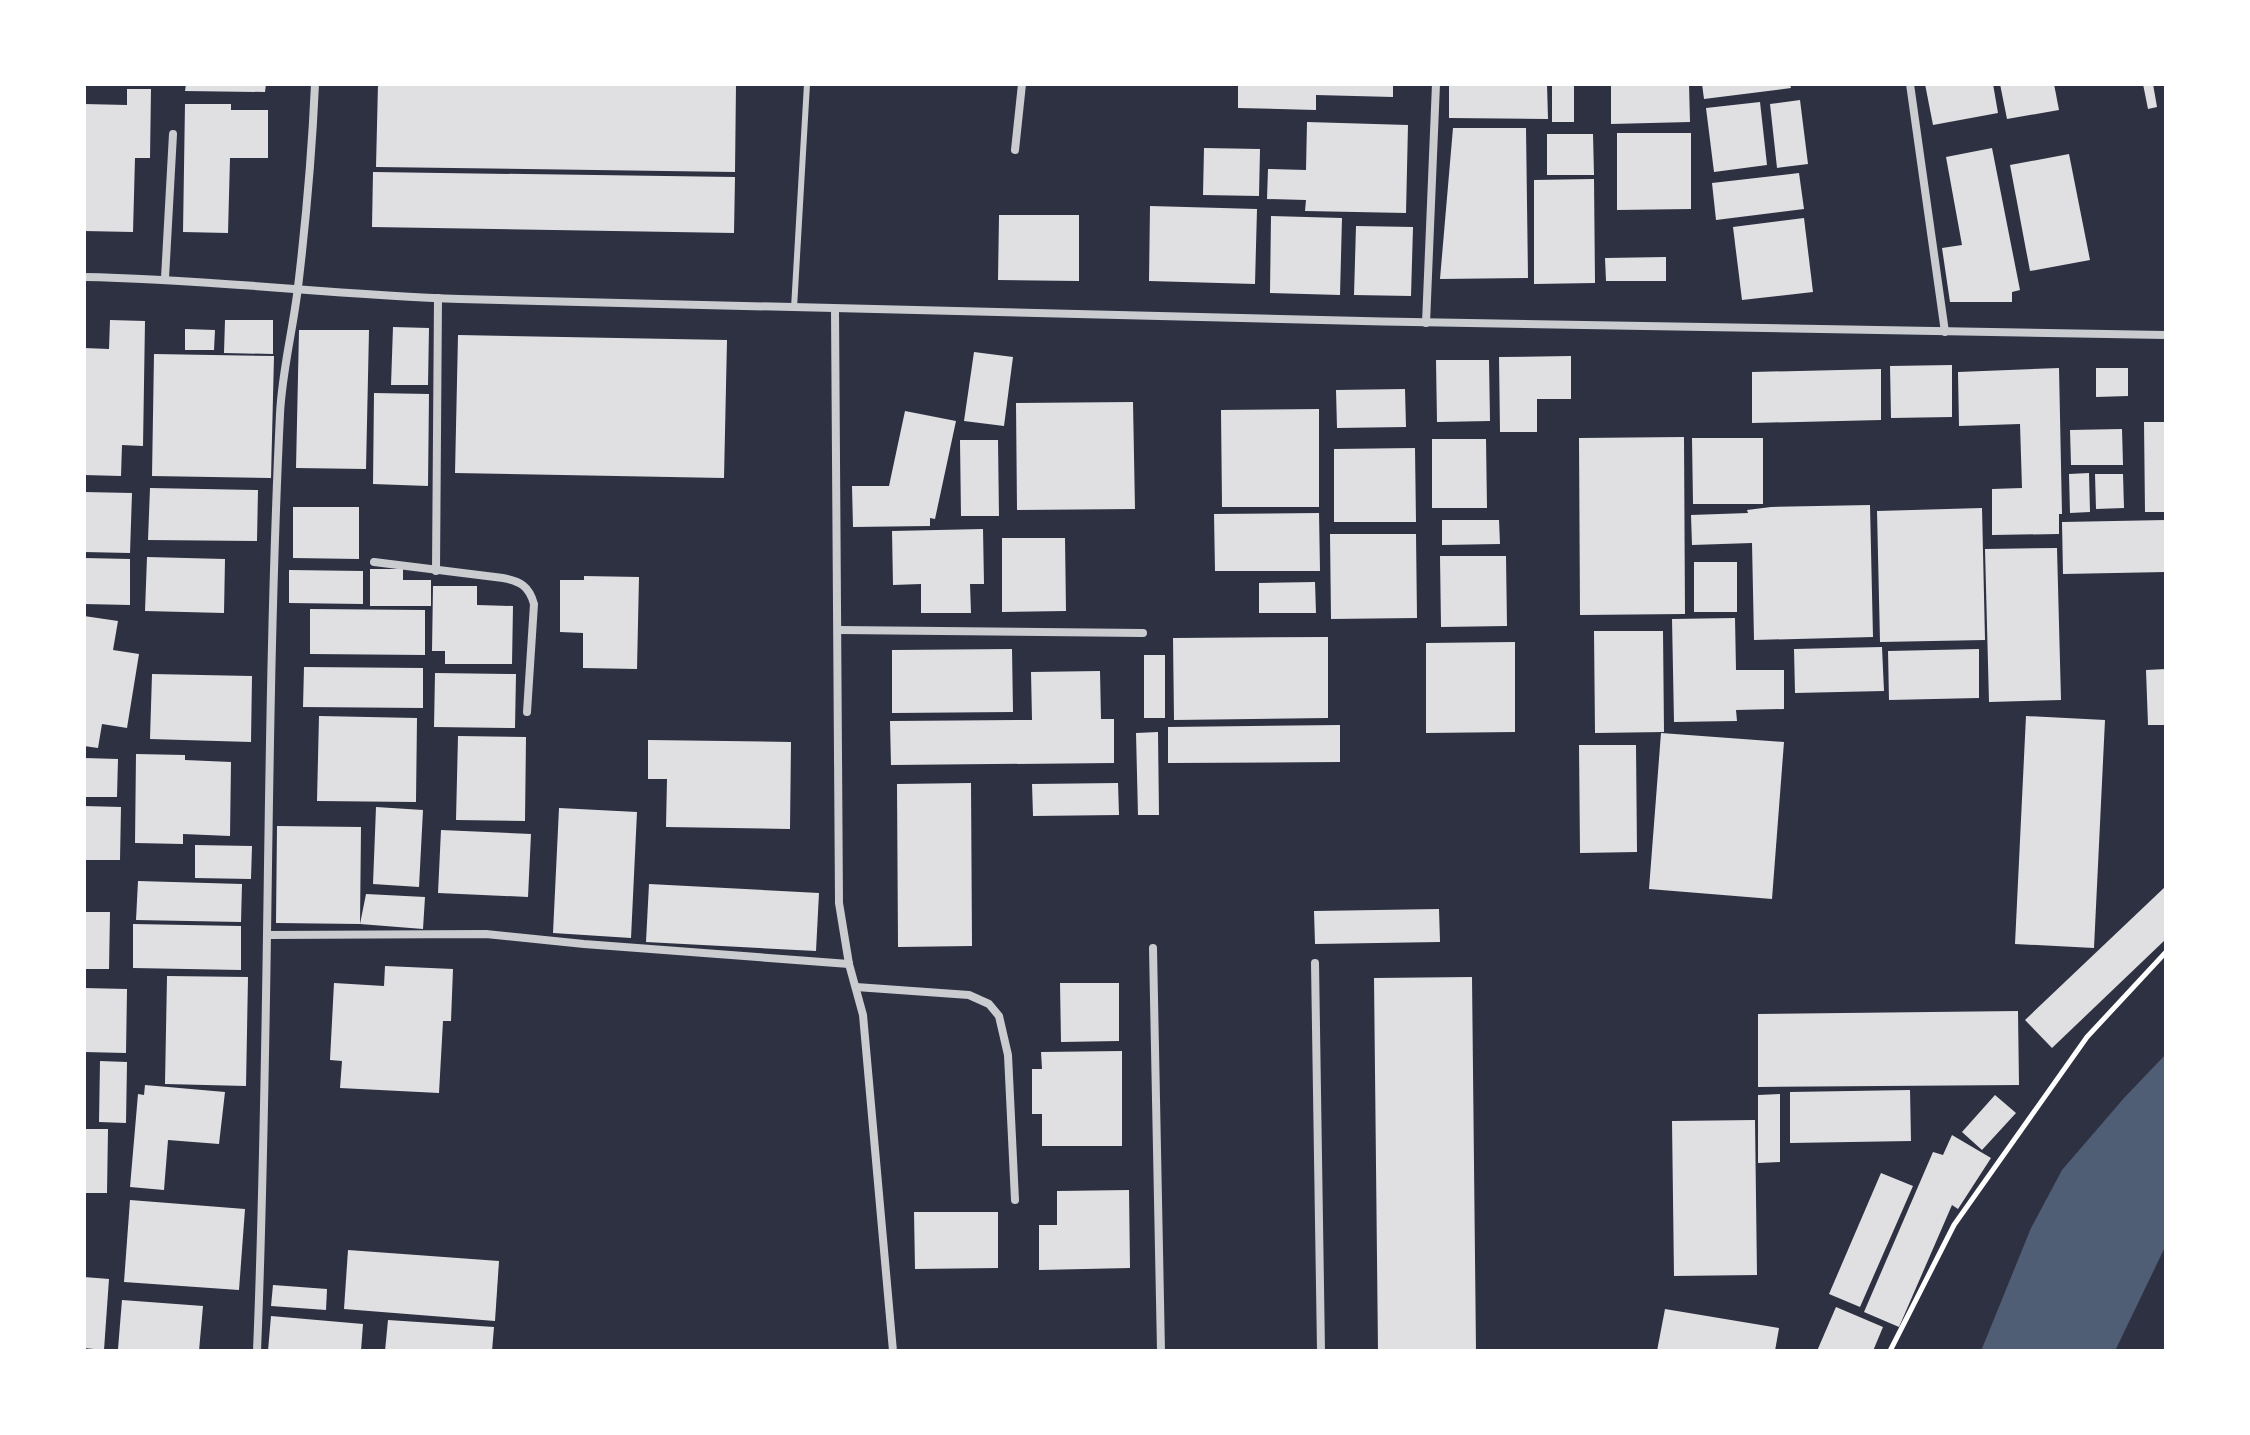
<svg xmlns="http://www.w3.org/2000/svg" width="2250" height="1435" font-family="'IBM Plex Sans',sans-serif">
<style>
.water{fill:#4f5d75}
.building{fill:#e0e0e3}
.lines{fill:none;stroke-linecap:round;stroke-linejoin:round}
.path{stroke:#fff;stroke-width:5}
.service{stroke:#caccd0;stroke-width:6}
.minor{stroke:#caccd0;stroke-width:8}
</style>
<rect width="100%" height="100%" fill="#2d3142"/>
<!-- water -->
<path class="water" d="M2166,1054V1245L2115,1351H1981L2031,1228L2062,1170L2124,1098Z"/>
<!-- building -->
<g class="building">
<path d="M186,84H266L265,92L185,91Z"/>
<path d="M378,84H736L735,172L376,167Z"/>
<path d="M1238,84H1393V97L1316,95V110L1238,108Z"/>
<path d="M1449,84H1547L1548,119L1449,118Z"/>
<rect x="1552" y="84" width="22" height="38"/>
<path d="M1611,84H1689L1690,122L1611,124Z"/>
<path d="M1702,84H1790L1791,88L1704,99Z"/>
<path d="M1925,84H1993L1998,113L1933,125Z"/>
<path d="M2000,84H2054L2059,110L2007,119Z"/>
<path d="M2143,84H2153L2157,107L2148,109Z"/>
<path d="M127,89H151L150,158H135L133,232L84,231V104L127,105Z"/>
<path d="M1800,100L1808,164L1777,168L1770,104Z"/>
<path d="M1760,102L1767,165L1714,172L1706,108Z"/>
<path d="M185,104H231V110H268V158H230L228,233L183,232Z"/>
<path d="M1307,122L1408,125L1406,213L1305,211L1306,200L1267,199L1268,169L1306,170Z"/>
<path d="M1453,128H1526L1528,278L1440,279Z"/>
<path d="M1617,133H1691V209L1617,210Z"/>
<path d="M1547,134H1593L1594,175H1547Z"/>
<path d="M1204,148L1260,149L1259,196L1203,195Z"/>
<path d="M1992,148L2020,290L2012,292V302H1950L1942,248L1962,245L1946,157Z"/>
<path d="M2069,154L2090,260L2030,271L2010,165Z"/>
<path d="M373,172L735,177L734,233L372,227Z"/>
<path d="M1799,173L1804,209L1716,220L1712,183Z"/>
<path d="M1594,179L1595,283L1534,284V180Z"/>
<path d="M1150,206L1257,209L1255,284L1149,281Z"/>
<path d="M999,215H1079V281L998,280Z"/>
<path d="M1271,216L1342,218L1340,295L1270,293Z"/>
<path d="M1804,218L1813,292L1742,300L1733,227Z"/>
<path d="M1356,226L1413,227L1411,296L1354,295Z"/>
<path d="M1666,257V281H1606L1605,258Z"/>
<path d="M110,320L145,321L143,446L122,445L121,476L84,475V348L109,349Z"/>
<path d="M225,320H273V354L224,353Z"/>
<path d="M393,327L429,328L428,385H391Z"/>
<path d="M185,329L215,330L214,350H185Z"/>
<path d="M299,330H369L366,469L296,468Z"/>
<path d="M458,335L727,340L724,478L455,473Z"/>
<path d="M974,352L1013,357L1004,426L964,421Z"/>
<path d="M154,354L274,356L271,478L152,476Z"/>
<path d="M1571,356V399H1537V432H1500L1499,357Z"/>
<path d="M1436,360H1489L1490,421L1437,422Z"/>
<path d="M1952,365V417L1891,418L1890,366Z"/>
<path d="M2059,368L2062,514H2059V534L1992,535V489L2022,488L2020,424L1959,426L1958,372Z"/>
<path d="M2096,368H2128V396L2096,397Z"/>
<path d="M1881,369V420L1752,423V372Z"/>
<path d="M1405,389L1406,427L1337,428L1336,390Z"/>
<path d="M374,393L429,394L428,486L373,484Z"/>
<path d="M1133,402L1135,509L1017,510L1016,403Z"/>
<path d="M1319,409V507H1222L1221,410Z"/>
<path d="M905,411L956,421L935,519L930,518V526L853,527L852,486H889Z"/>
<path d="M2144,422H2166V512H2145Z"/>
<path d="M2122,429L2123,465H2071L2070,430Z"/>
<path d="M1684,437L1685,614L1580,615L1579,438Z"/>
<path d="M1692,438H1763V504H1693Z"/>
<path d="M1432,439H1486L1487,508H1432Z"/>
<path d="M960,440H998L999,516H961Z"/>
<path d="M1415,448L1416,522H1334V449Z"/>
<path d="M2089,473L2090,512L2070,513L2069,474Z"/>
<path d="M2095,474H2123L2124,508L2096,509Z"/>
<path d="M150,488L258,490L257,541L148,540Z"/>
<path d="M84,492L132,493L130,553L84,552Z"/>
<path d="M1870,505L1873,637L1754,640L1752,543L1692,545L1691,515L1748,513L1747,510L1771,507Z"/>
<path d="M293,507H359V559L293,558Z"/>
<path d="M1982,508L1985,640L1880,642L1877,511Z"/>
<path d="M1319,513L1320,571H1215L1214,514Z"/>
<path d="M1442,520H1499L1500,544L1442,545Z"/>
<path d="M2166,520V572L2063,574L2062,522Z"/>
<path d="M983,529L984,584H970L971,613H921V584L893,585L892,531Z"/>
<path d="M1330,534H1416L1417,618L1331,619Z"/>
<path d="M1002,538H1065L1066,611L1002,612Z"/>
<path d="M2057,548L2061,700L1989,702L1985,549Z"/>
<path d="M1440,556H1506L1507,626L1441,627Z"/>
<path d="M147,557L225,559L224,613L145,611Z"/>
<path d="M84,558L130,559V605L84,604Z"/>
<rect x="1694" y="562" width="43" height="50"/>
<path d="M370,569H403V580H431V606H370Z"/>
<path d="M289,570L363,571V604L289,603Z"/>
<path d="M584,576L639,577L637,669L583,668V633L560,632V580H584Z"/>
<path d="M1315,582L1316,613H1259V583Z"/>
<path d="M433,586H477V605L513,606L512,664H445V651H432Z"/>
<path d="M310,609L425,610V655L310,654Z"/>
<path d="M84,616L118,621L113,650L139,654L127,728L102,724L98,748L84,746Z"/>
<path d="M1735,618L1736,670H1784V709L1736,710L1737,721L1674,722L1672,619Z"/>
<path d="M1594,631H1663L1664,732L1595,733Z"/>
<path d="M1328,637V718L1174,720L1173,638Z"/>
<path d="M1515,642V732L1426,733V643Z"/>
<path d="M1882,647L1884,691L1795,693L1794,649Z"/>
<path d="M1012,649L1013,712L892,713V650Z"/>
<path d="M1979,649V698L1889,700L1888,651Z"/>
<rect x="1144" y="655" width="21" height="63"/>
<path d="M304,667L423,668V708L303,707Z"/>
<path d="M2166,669V725H2148L2146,670Z"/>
<path d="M1100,671L1101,719H1114V763L891,765L890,721L1032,720L1031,672Z"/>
<path d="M435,673L516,674L515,728L434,727Z"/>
<path d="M152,674L252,676L251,742L150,739Z"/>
<path d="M319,716L417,718L416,802L317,801Z"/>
<path d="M2026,716L2105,720L2094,948L2015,944Z"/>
<path d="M1340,725V762L1168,763V727Z"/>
<path d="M1158,732L1159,815H1138L1136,733Z"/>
<path d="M1661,733L1784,742L1772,899L1649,889Z"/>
<path d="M458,736L526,737L525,821L456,820Z"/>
<path d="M648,740L791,742L790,829L666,827L667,779H648Z"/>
<path d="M1579,745H1636L1637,852L1580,853Z"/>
<path d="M136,754L185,755V760L231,762L230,836L183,834V844L135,843Z"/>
<path d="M84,758L118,759L117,797H84Z"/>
<path d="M971,783L972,946L898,947L897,784Z"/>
<path d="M1118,783L1119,815L1033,816L1032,784Z"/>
<path d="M84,806L121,807L120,860H84Z"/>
<path d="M376,807L423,810L419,887L373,884Z"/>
<path d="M559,808L637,812L631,938L553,933Z"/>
<path d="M277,826L361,827L360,924L366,894L425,897L423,929L360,924L276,923Z"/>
<path d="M441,830L531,834L528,897L438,893Z"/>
<path d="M195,845L252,846L251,879L195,878Z"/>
<path d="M138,881L242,884L241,922L136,920Z"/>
<path d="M649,884L819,893L816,951L646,942Z"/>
<path d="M2166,886V939L2052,1048L2025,1020Z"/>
<path d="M1439,909L1440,942L1315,944L1314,911Z"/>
<path d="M84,912H110L109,969H84Z"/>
<path d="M133,924L241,926V970L133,968Z"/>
<path d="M385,966L453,969L451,1021H443L439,1093L340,1088L342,1061L330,1060L334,983L384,986Z"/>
<path d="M167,976L248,977L246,1086L165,1084Z"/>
<path d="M1472,977L1476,1351H1378L1374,978Z"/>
<path d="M1060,983H1119V1041L1061,1042Z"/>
<path d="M84,988L127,989L126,1053L84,1052Z"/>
<path d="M2018,1011L2019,1085L1758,1087V1014Z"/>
<path d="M1122,1051V1146H1042V1114H1032V1069H1042L1041,1052Z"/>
<path d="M100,1061L127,1062L126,1123L99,1122Z"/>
<path d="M145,1085L225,1092L219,1144L168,1140L164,1190L130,1187L138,1094L144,1095Z"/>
<path d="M1910,1090L1911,1141L1790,1143V1092Z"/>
<path d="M1780,1094V1162L1758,1163V1095Z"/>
<path d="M1995,1095L2016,1113L1982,1150L1962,1132Z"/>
<path d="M1755,1120L1757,1275L1674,1276L1672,1121Z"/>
<path d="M84,1129H108L107,1193H84Z"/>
<path d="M1952,1135L1991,1158L1958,1209L1952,1205L1899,1327L1864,1312L1933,1152L1943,1155Z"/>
<path d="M1881,1173L1913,1186L1860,1307L1829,1294Z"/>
<path d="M1129,1190L1130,1268L1039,1270V1225H1057V1191Z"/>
<path d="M130,1200L245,1209L239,1290L124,1282Z"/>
<path d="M914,1212H998V1268L915,1269Z"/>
<path d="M348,1250L499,1261L495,1321L344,1309Z"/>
<path d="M84,1277L109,1279L104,1350L84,1348Z"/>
<path d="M273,1285L327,1289L326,1310L271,1306Z"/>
<path d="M122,1300L203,1306L199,1351L118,1349Z"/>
<path d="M1836,1307L1883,1327L1873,1351H1817Z"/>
<path d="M1665,1309L1779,1328L1775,1351H1657Z"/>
<path d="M271,1316L363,1324L361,1351H268Z"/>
<path d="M388,1320L494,1327L492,1351H385Z"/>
</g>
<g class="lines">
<!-- path -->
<path class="path" d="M1890,1351L1954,1225L2087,1037L2166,952"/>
<!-- service -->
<path class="service" d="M794,308L807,84"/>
<!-- minor -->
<g class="minor">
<path d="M1910,84L1945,332"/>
<path d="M1015,150L1022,84"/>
<path d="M84,277C210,279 335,295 460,299C1029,315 1597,327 2166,335"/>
<path d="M165,278L173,134"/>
<path d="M835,310L839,903L849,964L863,1015L893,1351"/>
<path d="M1426,323L1436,84"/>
<path d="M374,562L503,578C520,581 529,586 534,604L527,712"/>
<path d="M436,571L438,298"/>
<path d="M839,630L1143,633"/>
<path d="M268,935L486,934L584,944L849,964"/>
<path d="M1153,948L1161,1351"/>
<path d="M1315,963L1321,1351"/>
<path d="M856,987L969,995L989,1004L999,1016L1008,1055L1015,1200"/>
<path d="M257,1351C270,1039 265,726 280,414C282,371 293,330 298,287C306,220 312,152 315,84"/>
</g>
</g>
<!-- border -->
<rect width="2250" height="1435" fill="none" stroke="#ffffff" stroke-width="172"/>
</svg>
